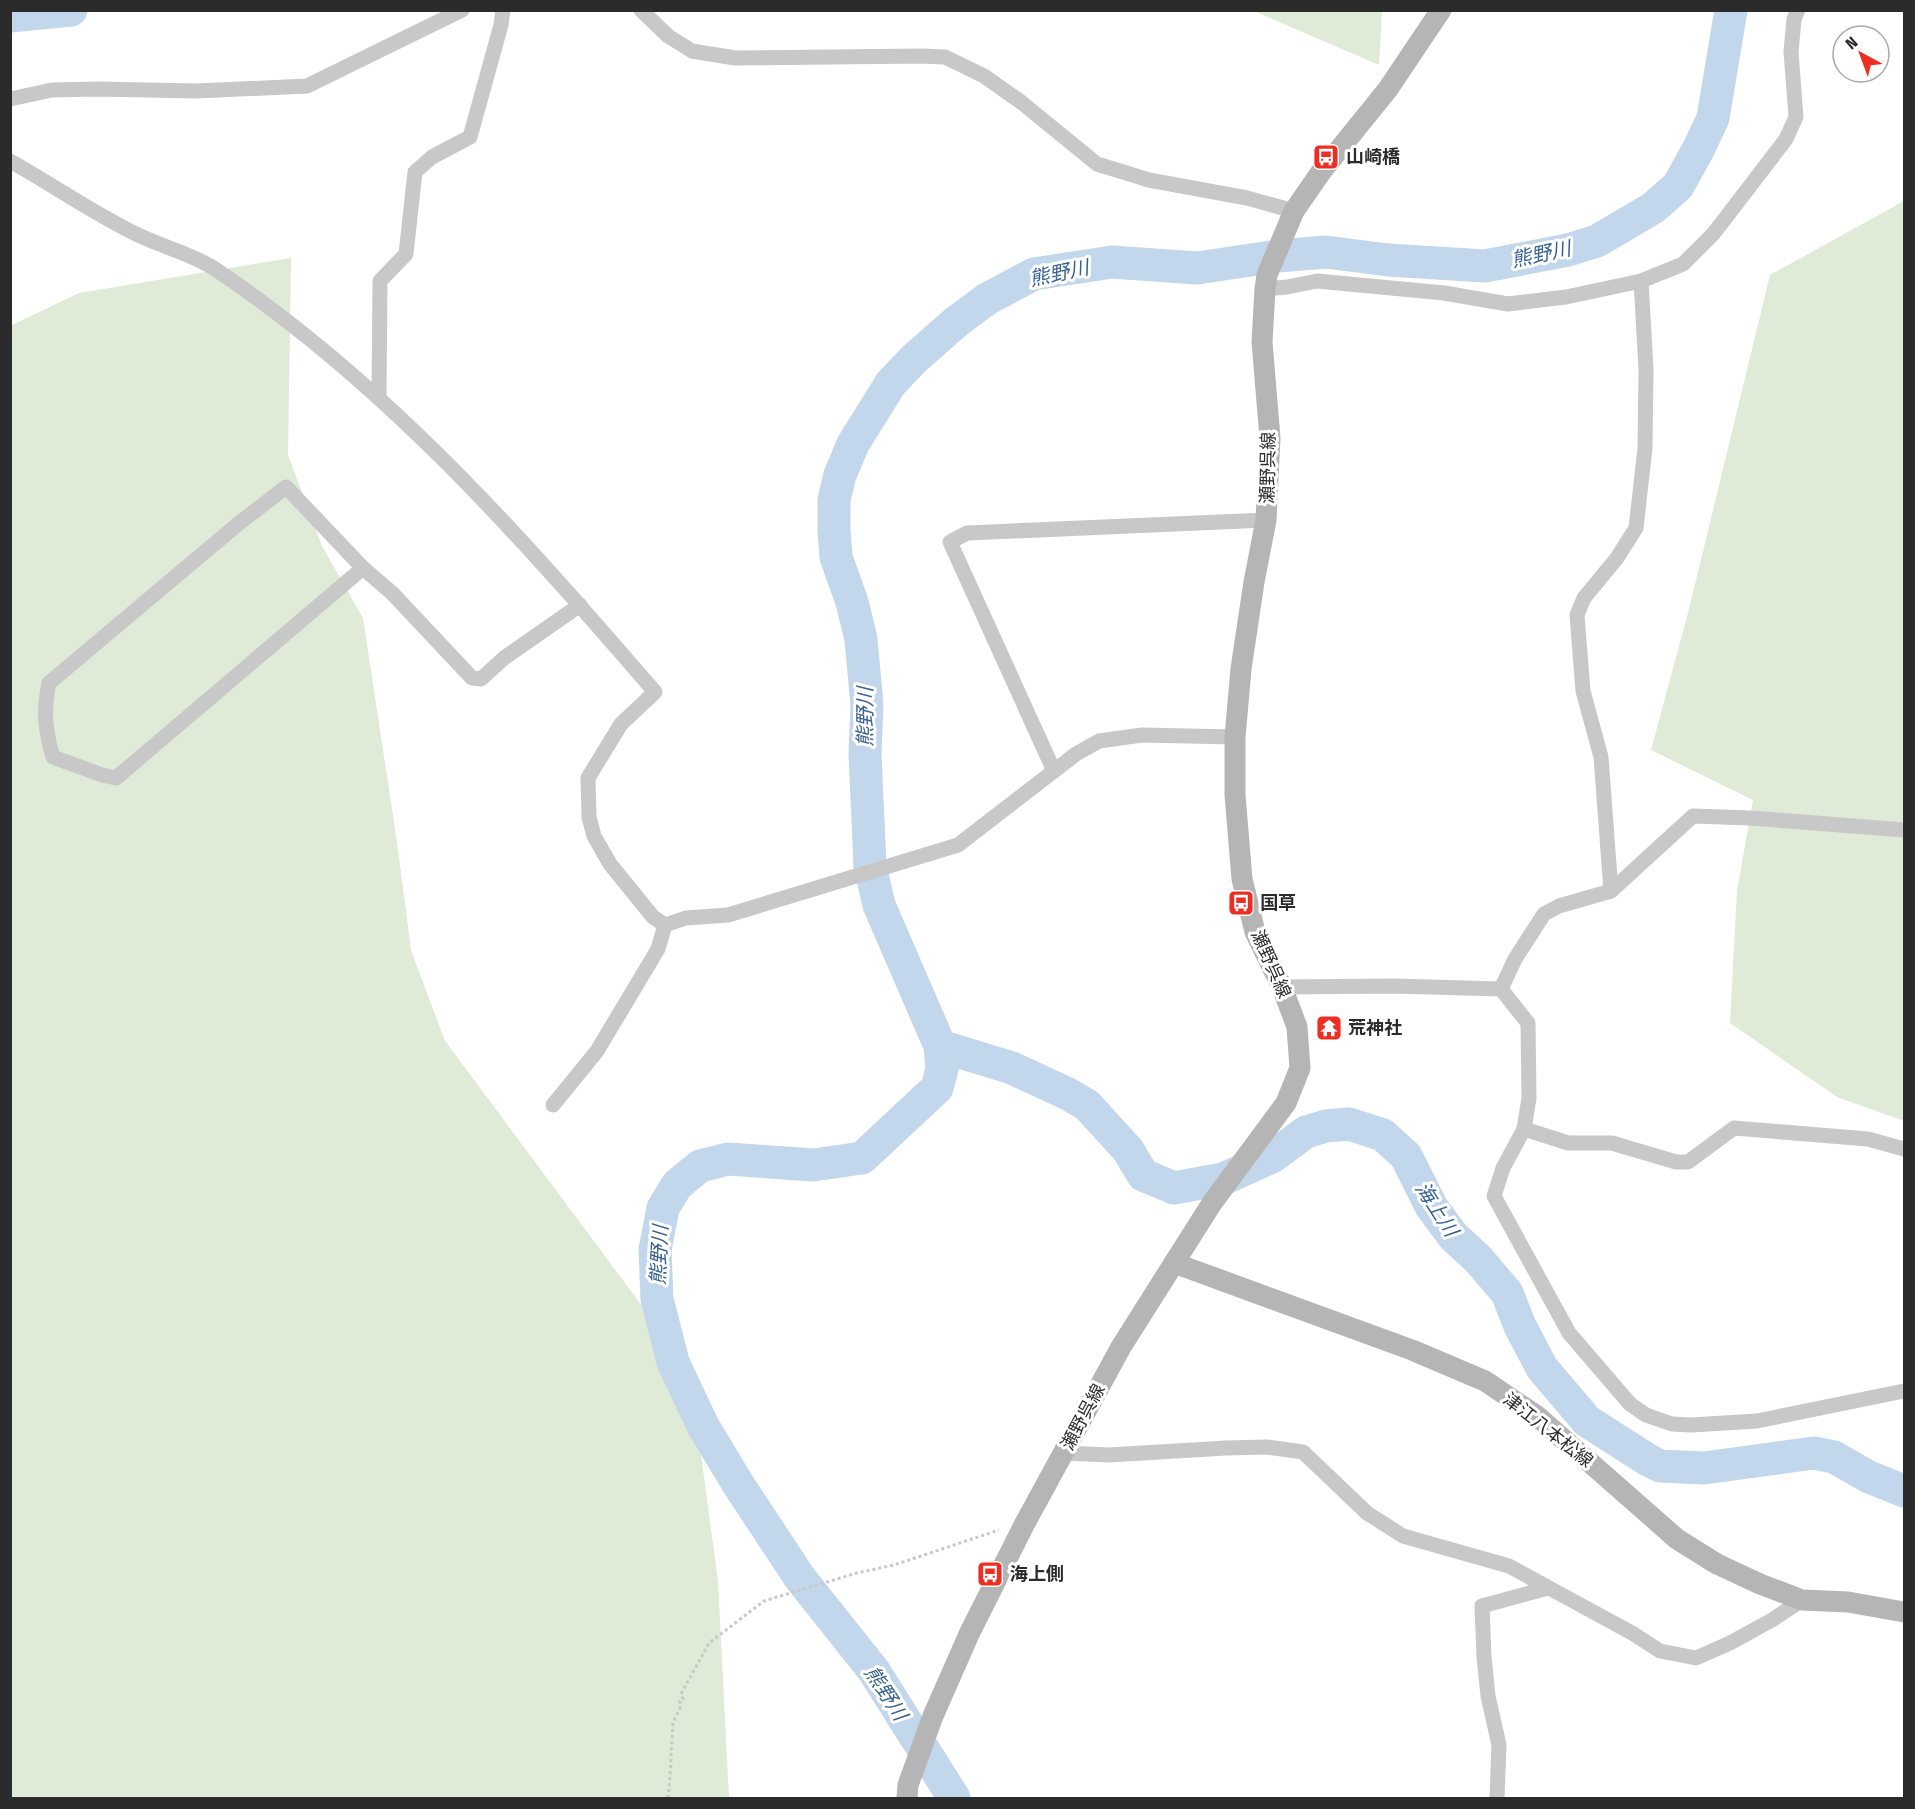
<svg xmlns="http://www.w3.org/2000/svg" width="1915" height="1809" font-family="'Fira Sans Condensed','Noto Sans JP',sans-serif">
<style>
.green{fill:#dfead7}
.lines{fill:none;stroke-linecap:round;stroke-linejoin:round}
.river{stroke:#c2d6ec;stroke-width:33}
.path{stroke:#c8c8c8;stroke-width:3;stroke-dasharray:3 3;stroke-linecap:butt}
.street{stroke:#c8c8c8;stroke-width:15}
.secondary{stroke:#b5b5b5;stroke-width:21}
.labels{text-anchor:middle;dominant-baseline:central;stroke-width:6;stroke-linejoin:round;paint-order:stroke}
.poi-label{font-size:18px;font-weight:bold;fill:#2b2b2b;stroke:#fff;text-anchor:start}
.street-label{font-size:18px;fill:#2b2b2b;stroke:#fff}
.water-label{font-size:20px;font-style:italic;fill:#376190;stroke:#fff}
</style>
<rect width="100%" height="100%" fill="#fff"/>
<!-- green -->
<g class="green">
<path d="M11,10H64V11L11,32Z"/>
<path d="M1254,11H1382L1379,65Z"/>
<path d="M1904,201V1121L1837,1097L1730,1023L1737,891L1753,800L1651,750L1689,609L1770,275Z"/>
<path d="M291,258L288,455L322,546L363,618L397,842L411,950L445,1041L660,1330L699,1440L718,1581L729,1798H11L10,326L79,293Z"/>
</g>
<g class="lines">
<!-- river -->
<g class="river">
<path d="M10,16L71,10"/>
<path d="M940,1046L1012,1068L1068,1094L1087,1105L1128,1150L1143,1175L1174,1188L1223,1179L1272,1157L1306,1132L1326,1126L1349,1124L1383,1135L1406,1156L1431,1206L1453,1236L1478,1259L1507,1293L1520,1326L1542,1368L1587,1421L1648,1460L1660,1466L1704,1468L1814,1453L1834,1457L1869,1477L1904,1491"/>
<path d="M954,1798L874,1671L800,1578L738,1484L703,1426L673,1362L657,1299L655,1250L663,1208L677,1185L700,1166L728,1159L813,1165L862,1158L937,1088L942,1069L940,1046L879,905L870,866L865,754L867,705L861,639L852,602L836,557L834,530V500L840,475L853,444L891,383L914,359L956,322L987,299L1034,274L1112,262L1197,268L1278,256L1326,252L1388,260L1485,266L1568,250L1597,241L1653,208L1678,186L1699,148L1713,118L1731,10"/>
</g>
<!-- path -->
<path class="path" d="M668,1798L670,1777L673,1723L680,1708V1701L683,1699L681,1694L709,1643L764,1601L857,1573L894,1565L999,1530"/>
<!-- street -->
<g class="street">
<path d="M641,10L668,36L692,51L735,58L922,56L945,57L984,76L1021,102L1097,164L1149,180L1247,198L1294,211"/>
<path d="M10,99L52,90L97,89L196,91L307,86L462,10"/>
<path d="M10,161C53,185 93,213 136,234C160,246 193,254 215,269C386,383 522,538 655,692L621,724L588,778L589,817L594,836L610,864L653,917L665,925"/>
<path d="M1265,289L1287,287L1317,281L1444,293L1508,304L1566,297L1641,281L1683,264L1714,233L1786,139L1796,117L1791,52L1794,19L1798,10"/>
<path d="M379,396L380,281L406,254L415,172L432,157L470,137L501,25L503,10"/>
<path d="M286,487L363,568L116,778L102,775L53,757C45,730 43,711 49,683L238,524Z"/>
<path d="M363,568L392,593L472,678L481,679L504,658L580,605"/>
<path d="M1054,771L950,542L967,533L1266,520"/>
<path d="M1611,891L1601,757L1583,691L1577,615L1584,598L1617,558L1636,528L1645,448L1646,369L1641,281"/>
<path d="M665,925L686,918L728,915L958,845L1076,754L1099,741L1142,735L1235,737"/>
<path d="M1282,987L1394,986L1501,989L1528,1023L1529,1098L1524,1129L1503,1168L1494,1196L1569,1333L1630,1404L1646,1415L1672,1424L1691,1425L1757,1421L1904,1391"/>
<path d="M1501,989L1515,959L1544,914L1559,906L1611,891L1693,816L1751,818L1904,830"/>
<path d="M553,1105L597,1051L658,949L665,925"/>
<path d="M1524,1129L1568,1143H1612L1676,1162H1688L1734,1128L1868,1139L1904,1149"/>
<path d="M1063,1453L1109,1455L1226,1448L1267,1447L1303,1452L1367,1513L1403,1536L1509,1566L1632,1633L1660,1651L1696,1658L1730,1643L1772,1620L1802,1600"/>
<path d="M1497,1798L1499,1745L1488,1696L1484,1657L1482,1606L1548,1588"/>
</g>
<!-- secondary -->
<g class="secondary">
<path d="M1174,1263L1412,1350L1485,1381L1537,1416L1677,1539L1717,1564L1760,1584L1802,1600L1848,1602L1904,1612"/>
<path d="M907,1798L908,1785L933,1716L970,1632L1024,1525L1121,1347L1212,1203L1286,1103L1300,1068L1297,1027L1282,987L1255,932L1242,879L1235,795V737L1241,669L1254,582L1266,520L1270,438L1262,342L1265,289L1267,275L1294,211L1321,172L1388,89L1441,10"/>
</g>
</g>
<!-- icons -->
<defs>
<symbol id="bus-square" viewBox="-11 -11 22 22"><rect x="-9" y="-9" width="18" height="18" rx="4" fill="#ed2f23" stroke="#fff"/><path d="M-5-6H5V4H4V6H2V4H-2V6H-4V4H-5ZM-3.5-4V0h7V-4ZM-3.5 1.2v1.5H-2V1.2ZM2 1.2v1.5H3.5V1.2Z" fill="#fff"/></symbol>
<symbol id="temple-square" viewBox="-11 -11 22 22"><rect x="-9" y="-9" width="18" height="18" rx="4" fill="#ed2f23" stroke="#fff"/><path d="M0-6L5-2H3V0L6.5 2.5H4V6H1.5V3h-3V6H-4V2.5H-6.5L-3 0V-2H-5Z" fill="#fff"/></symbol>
</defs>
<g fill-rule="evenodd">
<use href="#bus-square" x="1311" y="142" width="30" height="30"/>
<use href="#bus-square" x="1226" y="888" width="30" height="30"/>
<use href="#temple-square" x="1314" y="1013" width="30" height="30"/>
<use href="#bus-square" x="975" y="1559" width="30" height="30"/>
</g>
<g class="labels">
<!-- poi labels -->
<g class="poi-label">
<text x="1346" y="157">山崎橋</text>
<text x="1260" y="903">国草</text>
<text x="1348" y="1028">荒神社</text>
<text x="1010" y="1574">海上側</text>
</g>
<!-- street labels -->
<g class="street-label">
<text transform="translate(1268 468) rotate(-89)">瀬野呉線</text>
<text transform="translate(1271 964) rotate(66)">瀬野呉線</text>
<text transform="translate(1083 1417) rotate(-62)">瀬野呉線</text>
<text transform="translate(1548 1430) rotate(38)">津江八本松線</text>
</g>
<!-- water labels -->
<g class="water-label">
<text transform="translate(1541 254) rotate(-12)">熊野川</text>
<text transform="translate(1059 273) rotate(-12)">熊野川</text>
<text transform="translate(865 717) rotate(-90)">熊野川</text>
<text transform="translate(1437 1209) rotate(57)">海上川</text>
<text transform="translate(659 1255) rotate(-87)">熊野川</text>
<text transform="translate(886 1693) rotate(57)">熊野川</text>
</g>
</g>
<!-- border -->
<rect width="1915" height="1809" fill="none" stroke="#2b2b2b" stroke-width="24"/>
<!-- north arrow -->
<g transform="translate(1861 54) rotate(319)"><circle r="28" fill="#ffffff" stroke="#aaaaaa" stroke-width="1.5"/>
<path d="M0-4.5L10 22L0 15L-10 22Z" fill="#ed2f23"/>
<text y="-9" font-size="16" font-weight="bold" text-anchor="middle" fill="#2b2b2b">N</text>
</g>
</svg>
